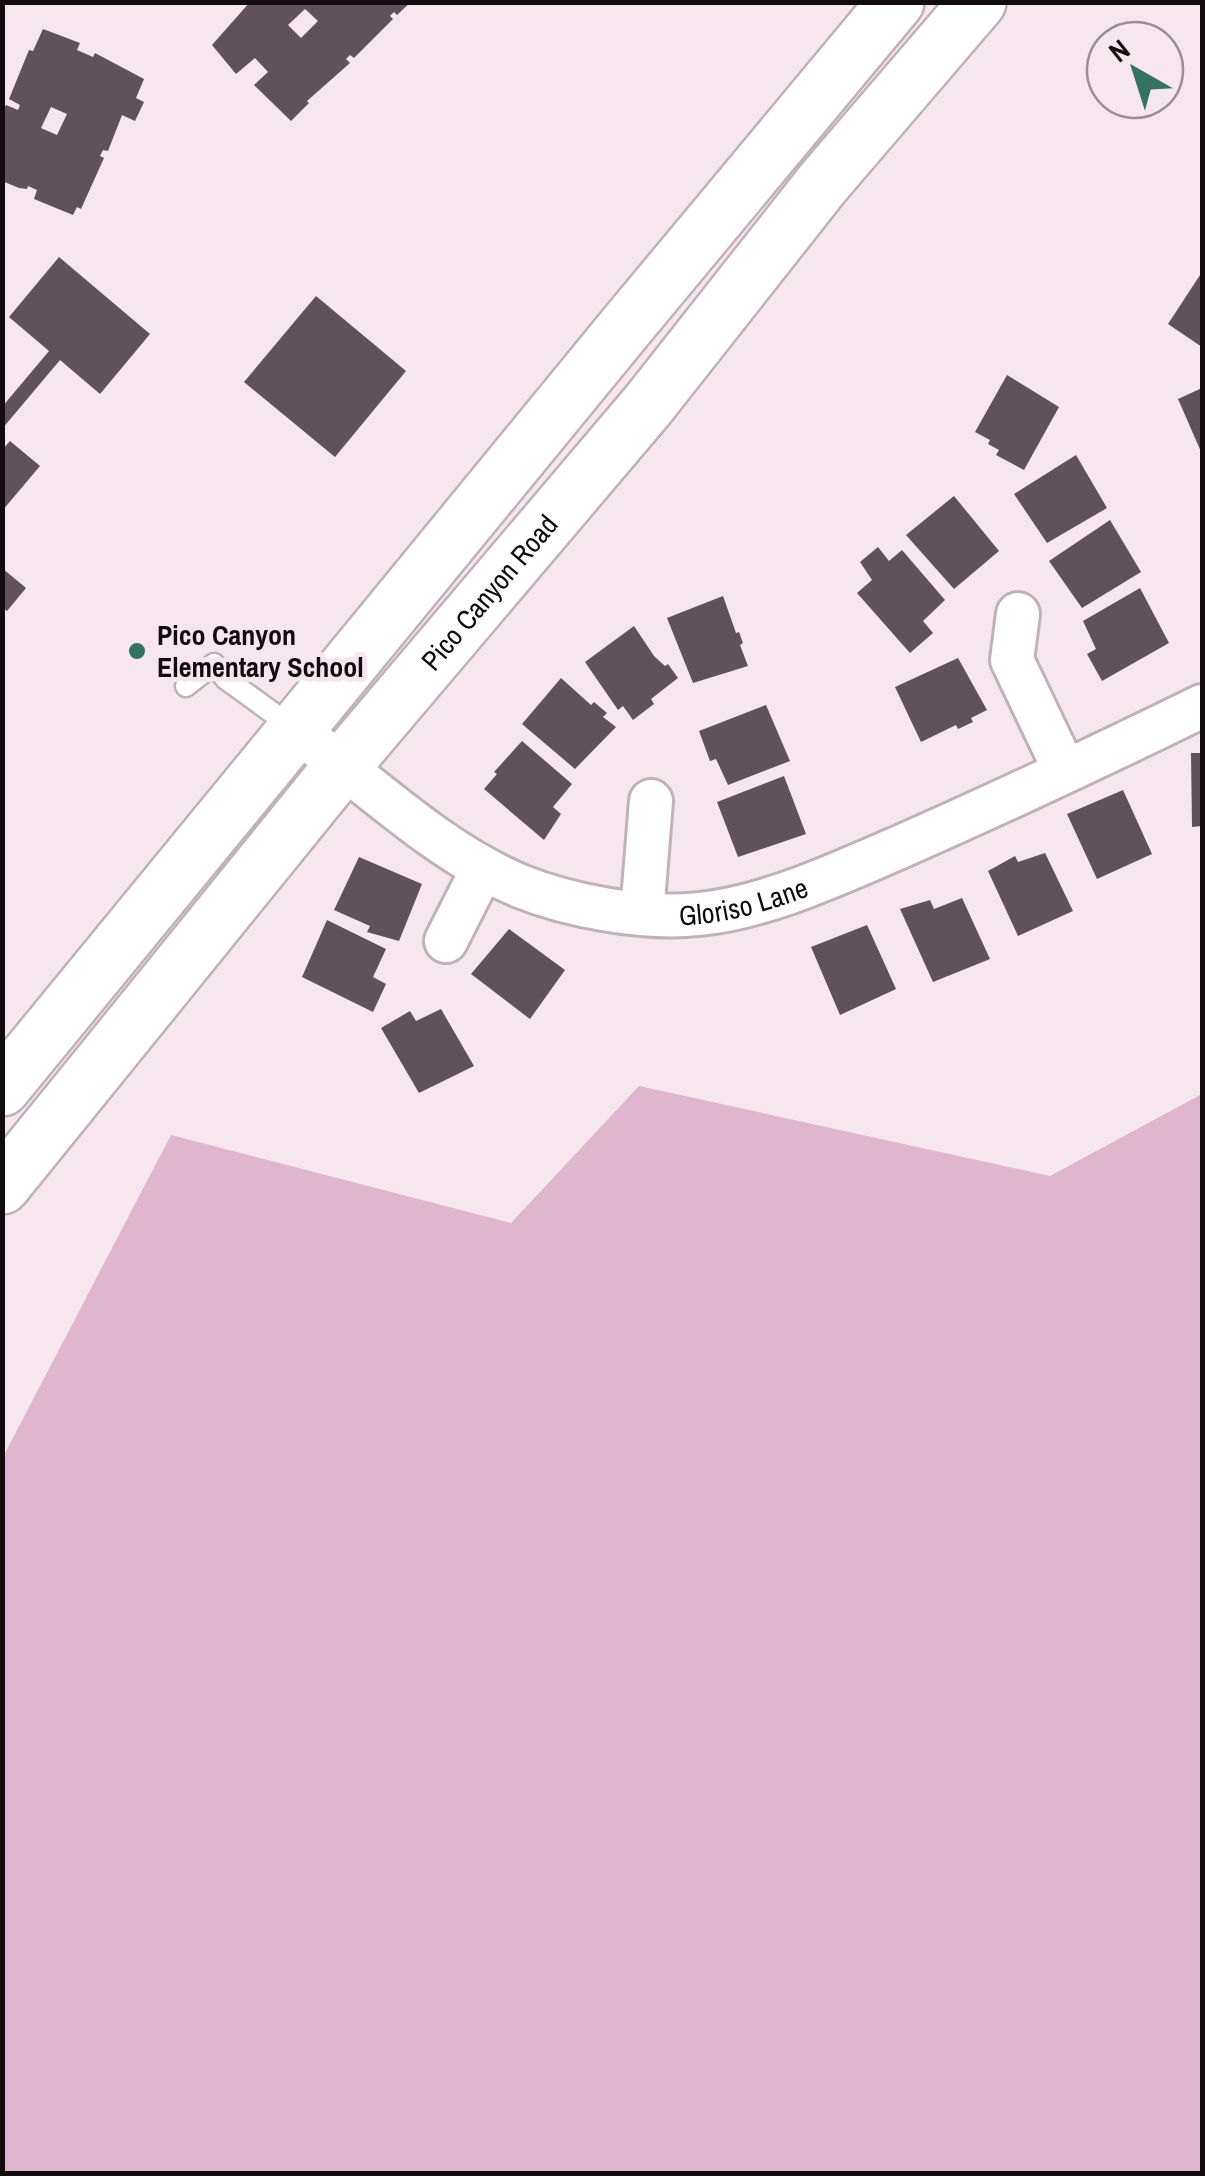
<svg xmlns="http://www.w3.org/2000/svg" width="1205" height="2176" font-family="'Archivo Narrow',sans-serif">
<style>
.green{fill:#dfb6cd}
.building{fill:#5f525a;fill-rule:evenodd}
.lines{fill:none;stroke-linecap:round;stroke-linejoin:round}
.service-casing{stroke:#c1b2ba;stroke-width:25}
.minor-casing{stroke:#c1b2ba;stroke-width:48}
.secondary-casing{stroke:#c1b2ba;stroke-width:60}
.service{stroke:#fff;stroke-width:20}
.minor{stroke:#fff;stroke-width:42}
.secondary{stroke:#fff;stroke-width:55}
.poi-dot{fill:#347361;stroke:#f6e6ee;stroke-width:4}
.labels{text-anchor:middle;dominant-baseline:central;stroke-width:10;stroke-linejoin:round;paint-order:stroke}
.street-label{font-size:28px;fill:#120c0f;stroke:#f6e6ee}
.poi-label{font-size:28px;font-weight:bold;fill:#120c0f;stroke:#f6e6ee;text-anchor:start}
</style>
<rect width="100%" height="100%" fill="#f6e6ee"/>
<!-- green -->
<path class="green" d="M639,1086L1050,1176L1202,1094V2173H3V1457L171,1135L511,1223Z"/>
<!-- building -->
<g class="building">
<path d="M250,2H411L397,15L394,12L390,16L393,19L354,58L350,55L346,59L350,63L307,101L309,103L291,121L254,85L268,72L255,58L236,74L212,45ZM305,9L318,21L301,38L288,25Z"/>
<path d="M43,29L80,43L77,50L93,57L95,53L144,79L136,98L144,102L135,121L122,115L108,151L103,150L100,156L104,158L81,209L77,207L73,215L34,199L37,190L28,186L27,189L19,188L2,181V112L6,105L18,110L20,105L9,99L29,50L33,51ZM51,107L67,114L57,135L41,128Z"/>
<path d="M59,257L150,334L100,394L60,360L2,429V407L49,351L9,317Z"/>
<path d="M1202,272V347L1168,324Z"/>
<path d="M316,296L406,371L335,457L244,382Z"/>
<path d="M1007,375L1059,407L1024,470L996,455L999,450L988,444L990,440L975,432Z"/>
<path d="M1202,388V454L1178,399Z"/>
<path d="M10,441L40,466L2,511V450Z"/>
<path d="M1076,455L1107,508L1047,543L1014,494Z"/>
<path d="M954,496L999,551L954,589L906,535Z"/>
<path d="M1110,520L1141,572L1082,608L1049,561Z"/>
<path d="M878,547L889,561L902,550L945,600L923,621L933,633L910,653L857,593L872,580L860,562Z"/>
<path d="M2,568L26,588L7,611L2,607Z"/>
<path d="M1140,588L1169,643L1102,681L1087,654L1096,649L1083,621Z"/>
<path d="M723,596L736,633L739,632L743,643L740,645L748,666L693,683L667,618Z"/>
<path d="M634,626L654,656L665,666L668,664L678,678L651,699L654,704L633,720L623,706L618,710L585,662Z"/>
<path d="M958,658L987,710L971,718L973,722L958,729L956,725L921,742L895,687Z"/>
<path d="M561,678L591,705L594,702L607,713L603,717L616,727L575,769L522,724Z"/>
<path d="M766,705L790,761L728,785L716,759L710,761L699,731Z"/>
<path d="M522,741L572,784L553,807L561,814L544,840L484,789L497,774L494,772Z"/>
<path d="M1191,753H1202V826L1192,827Z"/>
<path d="M784,776L806,834L738,857L717,802Z"/>
<path d="M1123,790L1152,854L1097,879L1067,814Z"/>
<path d="M1045,853L1073,911L1018,936L988,871L1015,856L1018,862Z"/>
<path d="M359,857L422,884L399,941L367,932L370,926L334,910Z"/>
<path d="M962,898L990,959L933,982L900,909L930,900L934,909Z"/>
<path d="M327,920L386,949L373,977L386,984L373,1012L302,977Z"/>
<path d="M867,925L896,989L840,1015L811,947Z"/>
<path d="M509,929L565,970L530,1019L471,974Z"/>
<path d="M441,1009L474,1066L419,1093L381,1028L410,1011L416,1021Z"/>
</g>
<g class="lines">
<defs>
<path id="service" d="M186,686L214,664L226,679L295,729"/>
<g id="minor">
<path d="M1018,614L1012,660L1065,771"/>
<path id="s1" d="M296,730C367,782 438,852 520,886C569,906 645,920 699,914C765,908 839,873 900,847C1002,802 1102,755 1202,706"/>
<path d="M642,914L651,801"/>
<path d="M446,941L483,868"/>
</g>
<g id="secondary">
<path d="M2,1088L629,323L896,2"/>
<path id="s2" d="M2,1186L343,765L648,405L823,183L978,2"/>
</g>
</defs>
<!-- service casing -->
<use href="#service" class="service-casing"/>
<!-- minor casing -->
<use href="#minor" class="minor-casing"/>
<!-- secondary casing -->
<use href="#secondary" class="secondary-casing"/>
<!-- service -->
<use href="#service" class="service"/>
<!-- minor -->
<use href="#minor" class="minor"/>
<!-- secondary -->
<use href="#secondary" class="secondary"/>
</g>
<!-- markers -->
<circle class="poi-dot" cx="137" cy="651" r="10"/>
<g class="labels">
<!-- street labels -->
<g class="street-label">
<text stroke="none"><textPath href="#s2" startOffset="768">Pico Canyon Road</textPath></text>
<text stroke="none"><textPath href="#s1" startOffset="502">Gloriso Lane</textPath></text>
</g>
<!-- poi labels -->
<g class="poi-label">
<text x="157" y="635">Pico Canyon<tspan x="157" dy="32">Elementary School</tspan></text>
</g>
</g>
<!-- border -->
<rect width="1205" height="2176" fill="none" stroke="#120c0f" stroke-width="10"/>
<!-- north arrow -->
<g transform="translate(1135 70) rotate(321)"><circle r="48" fill="#f6e6ee" stroke="#9b8f95" stroke-width="2.5"/>
<path d="M0-8L18 38L0 25L-18 38Z" fill="#347361"/>
<text y="-15" font-size="28" font-weight="bold" text-anchor="middle" fill="#120c0f">N</text>
</g>
</svg>
